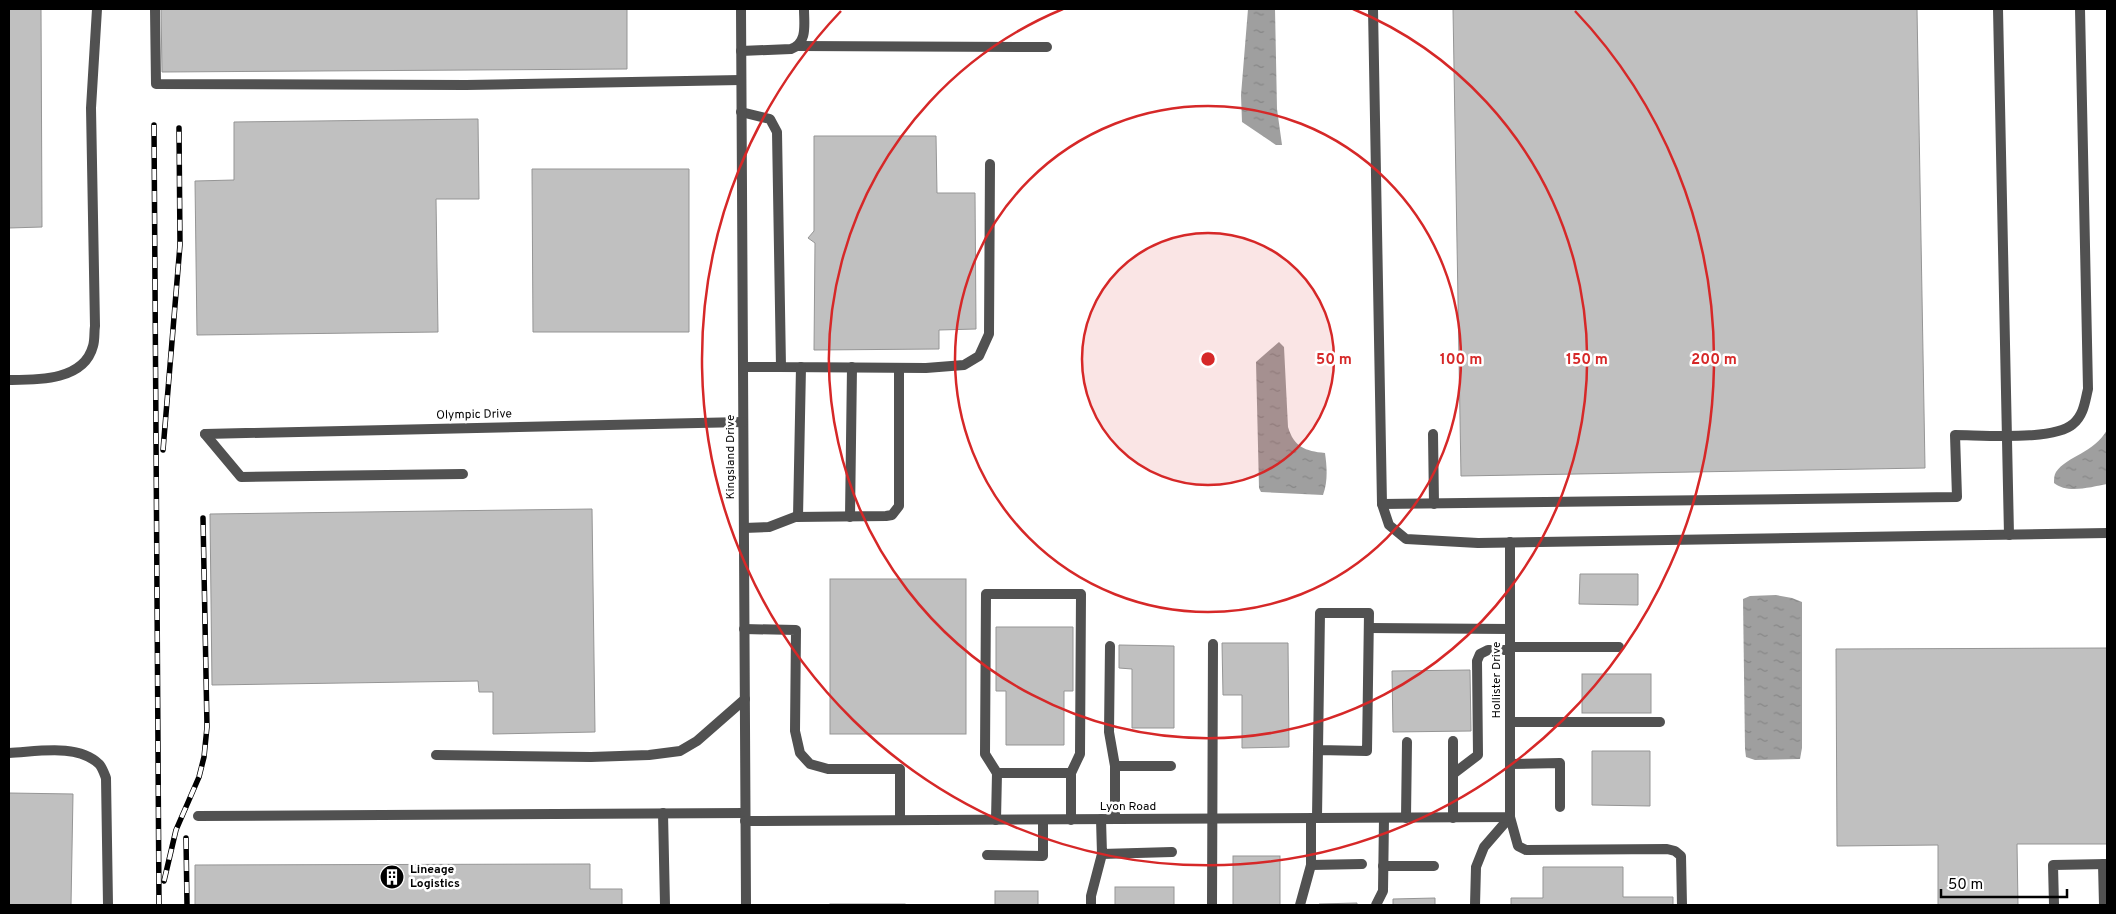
<svg xmlns="http://www.w3.org/2000/svg" width="2116" height="914" font-family="Overpass,sans-serif">
<style>
.water{fill:url(#water-ripples)}
.building{fill:#c0c0c0;stroke:#959595}
.lines{fill:none;stroke-linecap:round;stroke-linejoin:round}
.lane{stroke:#515151;stroke-width:10}
.street{stroke:#515151;stroke-width:10}
.rail-casing{stroke:#000;stroke-width:5.5}
.rail{stroke:#fff;stroke-width:4;stroke-dasharray:11;stroke-linecap:butt}
.ring{fill:none;stroke:#d62828;stroke-width:2.5}
.labels{text-anchor:middle;dominant-baseline:central;stroke-width:5;stroke-linejoin:round;paint-order:stroke}
.street-label{font-size:12px;fill:#000;stroke:#fff}
.poi-label{font-size:12px;font-weight:bold;fill:#000;stroke:#fff;text-anchor:start}
.centre{fill:#d62828;stroke:#fff;stroke-width:2.5}
.ring-label{font-size:15px;text-anchor:middle;font-weight:bold;fill:#d62828;stroke:#fff;stroke-width:5;stroke-linejoin:round;paint-order:stroke}
</style>
<defs>
<pattern id="water-ripples" width="26" height="14" patternUnits="userSpaceOnUse" patternTransform="scale(1.25)"><rect width="26" height="14" fill="#9f9f9f"/><path d="M2 4q2-2 4 0t4 0M15 11q2-2 4 0t4 0" fill="none" stroke="#878787"/></pattern>
</defs>
<rect width="100%" height="100%" fill="#fff"/>
<!-- water -->
<g class="water">
<path d="M1248,9H1275L1277,109L1282,145H1276L1242,122L1241,95Z"/>
<path d="M1279,342L1284,347L1288,427C1294,447 1305,451 1325,453C1327,467 1328,482 1323,495L1261,492L1259,488L1256,362Z"/>
<path d="M2107,430V484C2091,487 2067,494 2054,483C2054,479 2054,475 2056,472C2067,456 2094,453 2107,430Z"/>
<path d="M1776,595L1792,598L1802,602V748L1800,759L1755,760L1746,757L1745,749L1743,599L1750,596Z"/>
</g>
<!-- building -->
<g class="building">
<path d="M9,9H41L42,227L9,228Z"/>
<path d="M161,9H627V69L162,72Z"/>
<path d="M1453,9H1917L1925,468L1461,476Z"/>
<path d="M478,119L479,199H436L438,332L197,335L195,181L234,180V122Z"/>
<path d="M814,136H936L937,193H975L976,329L939,330V349L814,350L815,243L808,238L814,231Z"/>
<path d="M532,169H689V332H533Z"/>
<path d="M592,509L595,732L493,734V692H479L478,681L212,685L210,514Z"/>
<path d="M1580,574H1638V605L1579,604Z"/>
<rect x="830" y="579" width="136" height="155"/>
<path d="M996,627H1073V691H1064V745H1006V691H996Z"/>
<path d="M1222,643H1288L1289,747L1242,748V695H1223Z"/>
<path d="M1119,645L1174,646V728H1132V669L1119,668Z"/>
<path d="M2107,648V844H2017L2018,905H1938V845L1837,846L1836,649Z"/>
<path d="M1470,670L1471,731L1393,732L1392,671Z"/>
<rect x="1582" y="674" width="69" height="39"/>
<path d="M1592,751H1650V806L1592,805Z"/>
<path d="M9,793L73,794L71,905H9Z"/>
<rect x="1233" y="856" width="47" height="49"/>
<path d="M590,864V889H622V905H195V865Z"/>
<path d="M1543,867H1623V897H1673V905H1511V898H1543Z"/>
<rect x="1115" y="887" width="59" height="18"/>
<rect x="995" y="891" width="43" height="14"/>
<path d="M1435,898V905H1393V899Z"/>
<path d="M1357,903V905H1319V904Z"/>
<rect x="830" y="904" width="75" height="1"/>
</g>
<g class="lines">
<!-- lane -->
<g class="lane">
<path d="M155,9L156,84L466,85L741,80"/>
<path d="M1373,9L1382,504L1389,525L1406,539L1478,543L2107,533"/>
<path d="M1998,9L2009,535"/>
<path d="M798,46L1047,47"/>
<path d="M741,51L791,49C808,43 804,24 804,9"/>
<path d="M741,112L770,119L777,132L781,367L926,368L964,365L979,356L989,334L990,164"/>
<path d="M743,367H781"/>
<path d="M9,380C37,380 84,381 93,346C95,340 94,332 95,326L91,108L97,9"/>
<path d="M205,434L241,477L463,474"/>
<path d="M1433,434L1434,504"/>
<path d="M1382,504L1957,497L1955,435C1982,435 2054,441 2073,424C2084,415 2085,401 2088,389L2080,9"/>
<path d="M798,517L801,367"/>
<path d="M850,517L852,367"/>
<path d="M744,528L769,527L795,517L886,516L892,515L899,506V368"/>
<path d="M1369,628L1510,629"/>
<path d="M744,629L796,630L795,731L800,753L810,764L828,769H900V820"/>
<path d="M1110,646L1109,732L1115,766"/>
<path d="M1510,647H1619"/>
<path d="M1510,722H1660"/>
<path d="M9,753C36,752 77,743 99,764C102,767 104,773 106,778L108,905"/>
<path d="M436,755L591,757L649,755L680,751L697,741L745,699"/>
<path d="M1510,764L1560,763V807"/>
<path d="M997,773L985,754L986,594H1081L1080,754L1071,773"/>
<path d="M1453,774L1478,755L1477,661L1480,654L1488,650H1510"/>
<path d="M663,813L665,905"/>
<path d="M198,816L745,813"/>
<path d="M1317,818L1320,613H1369L1367,751L1318,750"/>
<path d="M1406,818L1407,742"/>
<path d="M1453,818V741"/>
<path d="M1101,819L1102,854L1172,852"/>
<path d="M1115,819V766H1171"/>
<path d="M996,820L997,773H1071V820"/>
<path d="M987,855L1043,856V820"/>
<path d="M2103,864L2104,905"/>
<path d="M1311,865L1362,864"/>
<path d="M1383,866H1434"/>
<path d="M1091,905V896L1102,854"/>
<path d="M1212,905L1213,644"/>
<path d="M1300,905L1311,865V818"/>
<path d="M1376,905L1383,891L1384,818"/>
<path d="M1475,905L1476,867L1484,847L1510,817L1518,846L1526,850L1667,849L1675,851L1681,856L1682,905"/>
<path d="M2054,905L2053,865L2107,864"/>
</g>
<!-- street -->
<g class="street">
<path d="M741,9L746,905"/>
<path d="M205,434L743,422"/>
<path d="M745,821L1510,817V542"/>
</g>
<defs>
<g id="rail">
<path d="M154,125L159,905"/>
<path d="M163,450L180,245L179,128"/>
<path d="M186,838L187,905"/>
<path d="M164,881L176,830L199,777L204,757L207,727L203,518"/>
</g>
</defs>
<!-- rail casing -->
<use href="#rail" class="rail-casing"/>
<!-- rail -->
<use href="#rail" class="rail"/>
</g>
<!-- distance rings -->
<circle cx="1208" cy="359" r="126" fill="#d62828" fill-opacity=".12"/>
<g class="ring">
<circle cx="1208" cy="359" r="126"/>
<circle cx="1208" cy="359" r="253"/>
<path d="M1353 9A379 379 0 1 1 1063 9"/>
<path d="M1575 11A506 506 0 1 1 841 11"/>
</g>
<!-- icons -->
<defs>
<symbol id="building-disc" viewBox="-11 -11 22 22"><circle r="9.5" fill="#000" stroke="#fff"/><path d="M-4-6H4V6H1V3H-1V6H-4ZM-2.5-4.3h1.7v1.8h-1.7ZM.8-4.3h1.7v1.8H.8ZM-2.5-1h1.7V.8h-1.7ZM.8-1h1.7V.8H.8Z" fill="#fff"/></symbol>
</defs>
<g fill-rule="evenodd">
<use href="#building-disc" x="378" y="863" width="28" height="28"/>
</g>
<g class="labels">
<!-- street labels -->
<g class="street-label">
<text transform="translate(474 415) rotate(-1)">Olympic Drive</text>
<text transform="translate(731 457) rotate(-90)">Kingsland Drive</text>
<text transform="translate(1497 680) rotate(-90)">Hollister Drive</text>
<text x="1128" y="807">Lyon Road</text>
</g>
<!-- poi labels -->
<g class="poi-label">
<text x="410" y="870">Lineage<tspan x="410" dy="14">Logistics</tspan></text>
</g>
</g>
<circle cx="1208" cy="359" r="8" class="centre"/>
<g class="ring-label">
<text x="1334" y="364">50 m</text>
<text x="1461" y="364">100 m</text>
<text x="1587" y="364">150 m</text>
<text x="1714" y="364">200 m</text>
</g>
<!-- border -->
<rect width="2116" height="914" fill="none" stroke="#000000" stroke-width="20"/>
<!-- scale -->
<path d="M1941 889v8h126v-8" fill="none" stroke="#000000" stroke-width="2.5"/>
<text x="1948" y="889" font-size="15" fill="#000000" stroke="#ffffff" stroke-width="4" paint-order="stroke">50 m</text>
</svg>
